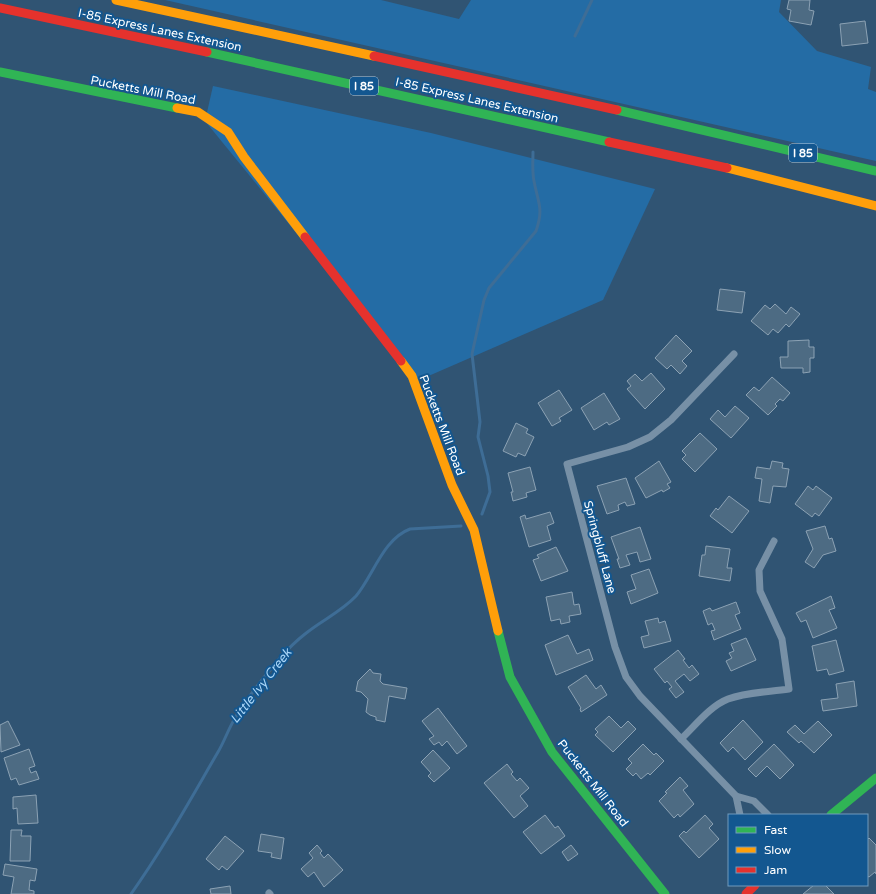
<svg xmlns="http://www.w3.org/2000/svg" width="876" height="894" font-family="'Varela Round',sans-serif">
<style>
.green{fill:#246ca5}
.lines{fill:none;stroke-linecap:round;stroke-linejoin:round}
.stream{stroke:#3e6d96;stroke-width:3}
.building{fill:#4d6b83;stroke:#8ca2b4}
.street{stroke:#7790a6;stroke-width:7}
.fast{stroke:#30b455;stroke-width:9}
.slow{stroke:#ff9f0a;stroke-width:9}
.jam{stroke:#e5322d;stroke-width:9}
.labels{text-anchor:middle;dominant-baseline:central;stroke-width:4;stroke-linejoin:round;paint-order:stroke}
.shield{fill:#135790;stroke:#b8cdde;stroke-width:1}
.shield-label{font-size:11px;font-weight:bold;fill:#fff}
.street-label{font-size:12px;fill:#fff;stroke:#135790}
.water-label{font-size:13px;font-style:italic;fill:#aad6f8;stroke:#135790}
</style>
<rect width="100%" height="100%" fill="#305473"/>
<!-- green -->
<g class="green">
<path d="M165,0H381L459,19L471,0H781L779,12L817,51L871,67L868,89L876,92V161Z"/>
<path d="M213,86L431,133L655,189L603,300L417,381L205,121Z"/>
</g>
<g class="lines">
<!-- stream -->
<g class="stream">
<path d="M575,36L592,0"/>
<path d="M482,514L490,492L488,476L478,437L480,422L472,354L484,300L489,288L536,231C544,208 538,203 534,181C532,172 533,161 533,152"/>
<path d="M131,894C163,849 190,800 218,752C224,742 228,730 234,720C240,708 250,696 258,685C272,667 287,648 305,634C322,620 341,612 356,596C373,576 383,539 410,529L461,526"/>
</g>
</g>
<!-- building -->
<g class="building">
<path d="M789,0H810L809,10L814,11L811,25L789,21L791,10L787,9Z"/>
<path d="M865,21L868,43L842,46L840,24Z"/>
<path d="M720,289L745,292L742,313L717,310Z"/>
<path d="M775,304L786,314L791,307L800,314L789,327L786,324L778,333L773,329L768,335L751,321L765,305L770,309Z"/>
<path d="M676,335L692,351L682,361L687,366L680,374L671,365L667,369L655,358Z"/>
<path d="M809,340V347H814V358H810V372L803,373V368H781L780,357H788V341Z"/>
<path d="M651,373L665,389L645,409L627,389L631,386L627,381L635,374L642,381Z"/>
<path d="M772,377L790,393L783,401L780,399L775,404L777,406L768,415L746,395L754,387L759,391Z"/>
<path d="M559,390L572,410L559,418L561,421L552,426L538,403Z"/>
<path d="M604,393L620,419L609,425L607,422L594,430L581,408Z"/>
<path d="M735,406L749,418L731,438L710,419L718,410L725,417Z"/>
<path d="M516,423L528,429L526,433L534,437L525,456L518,453L516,457L503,451Z"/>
<path d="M700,433L717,449L695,472L682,459L686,455L682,451Z"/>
<path d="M659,461L671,482L667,484L670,488L663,492L662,490L646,498L635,478Z"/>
<path d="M772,461L783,463L782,468L789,469L786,487L773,486L770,503L759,501L762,479L755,478L757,467L770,469Z"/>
<path d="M530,467L536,490L526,493L527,497L513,501L511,492H513L508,473Z"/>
<path d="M626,478L635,504L627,506L625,502L618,505L619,510L607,514L597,486Z"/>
<path d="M808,486L813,490L816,486L832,498L819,516L815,513L812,517L795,504Z"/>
<path d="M729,496L749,511L732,533L710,516L716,508L718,510Z"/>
<path d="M550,512L554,523L547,526L551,540L529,547L520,517L525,515L526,519Z"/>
<path d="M825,526L829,539L832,538L836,551L823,555L814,568L805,562L813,549L806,531Z"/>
<path d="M640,527L651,559L640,562L637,552L626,555L630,565L620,568L617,559H619L611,537Z"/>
<path d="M706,546L730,549L727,568H732L730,581L699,576L702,555H705Z"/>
<path d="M556,547L568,571L541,581L533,560L539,558L537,555Z"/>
<path d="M649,569L658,593L631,604L627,592L636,589L631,575Z"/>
<path d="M572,592L574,605L579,604L581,614L569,616L570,622L561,624L560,619L551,621L546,597Z"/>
<path d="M831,596L835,608L829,610L837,628L813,638L806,620L801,622L796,613Z"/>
<path d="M736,602L740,613L735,615L741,629L714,640L711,631L715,630L712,623L708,625L703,611L710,608L712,611Z"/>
<path d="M658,618L659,623L665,621L671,641L644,648L641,637L649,635L645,621Z"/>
<path d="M568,635L577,654L589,649L593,660L556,675L545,645Z"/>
<path d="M746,638L756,660L731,671L726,661L732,658L729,653L734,651L731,644Z"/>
<path d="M836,640L844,671L829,675L827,669L817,671L812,646Z"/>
<path d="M678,650L685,659L683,660L689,668L692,665L699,674L690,681L684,674L675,681L684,692L676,698L669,689L672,687L667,681L665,683L654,669Z"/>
<path d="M370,669L373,673L381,674L380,681L383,684L407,688L405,699L389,696L385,722L376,720V717L370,715L366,712L368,699L361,692L356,691L358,681Z"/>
<path d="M586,675L596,689L601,685L607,695L581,712L580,709L581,708L568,687Z"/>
<path d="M854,681L857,706L823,711L821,700L838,698L836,684Z"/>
<path d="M438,708L467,746L457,754L447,741L442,746L439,742L434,745L429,739L434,736L422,721Z"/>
<path d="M609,716L621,728L628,721L636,729L613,752L595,735L598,732L595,729Z"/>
<path d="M743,720L763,742L745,760L733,747L728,752L720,743Z"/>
<path d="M8,721L20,745L1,752L0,725Z"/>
<path d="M818,721L832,735L814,753L801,741L799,743L787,732L795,725L804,734Z"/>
<path d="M643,744L654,755L656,753L664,761L650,775L648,773L641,779L636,773L633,776L626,769L632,763L628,759Z"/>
<path d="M774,744L794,765L780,779L767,766L756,777L748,769Z"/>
<path d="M29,749L35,766L29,768L31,773L36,771L39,779L19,785L16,778L11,780L4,758Z"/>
<path d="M433,750L450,768L434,782L428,776L431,773L421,762Z"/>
<path d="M507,764L513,772L511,774L517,781L520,778L529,788L520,796L528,806L514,818L484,783Z"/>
<path d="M680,777L688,786L683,790L694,804L680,817L678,814L674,818L659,801L667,793L665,792Z"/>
<path d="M36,795L38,823L18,824L17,808L13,809V797Z"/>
<path d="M545,815L555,828L558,826L565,836L541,854L523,832Z"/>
<path d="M705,815L713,824L709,828L719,839L699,858L679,836L684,831L686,833Z"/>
<path d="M11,830H22L21,836H31L30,861H10Z"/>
<path d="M261,834L284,838L281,859L271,857L272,853L258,851Z"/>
<path d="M225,836L244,851L227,870L222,866L219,870L206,859Z"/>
<path d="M869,838L876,845V874L875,872L869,877L867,876V840Z"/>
<path d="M317,845L322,851L320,853L324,858L328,854L343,870L324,887L314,872L308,877L301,869L313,858L309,853Z"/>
<path d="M571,845L578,854L568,861L562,852Z"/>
<path d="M5,864L37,869L35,881L30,880L29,890L34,891V894H11L14,877L3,875Z"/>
<path d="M814,885H825L834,894H803Z"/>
<path d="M230,886L231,894H211L210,889Z"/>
</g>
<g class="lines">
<!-- street -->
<g class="street">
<path d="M734,354L671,420L650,437L628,447L567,464L615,647L626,677L640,696L736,796"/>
<path d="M681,739C695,726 710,706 728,699C747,692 769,692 789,689L782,639L760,591L759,570L774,541"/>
<path d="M740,815L736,796L754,801L768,815"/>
<path d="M269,893L270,894"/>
</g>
<!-- fast -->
<g class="fast">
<path d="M207,52L609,142"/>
<path d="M0,72L177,108"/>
<path d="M617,110L876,171"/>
<path d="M498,631L510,677L552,752L665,894"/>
<path d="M831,815L876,778"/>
</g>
<!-- slow -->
<g class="slow">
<path d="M116,0L374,56"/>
<path d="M177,108L198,112L228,132L244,157L305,237"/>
<path d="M727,168L876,206"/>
<path d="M401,361L412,376L452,485L474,530L498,631"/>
</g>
<!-- jam -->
<g class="jam">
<path d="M0,8L207,52"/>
<path d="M374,56L617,110"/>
<path d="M609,142L727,168"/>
<path d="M305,237L401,361"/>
<path d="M746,894L755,885"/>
</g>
</g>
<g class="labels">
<!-- shield labels -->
<g class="shield">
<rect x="350" y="77" width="28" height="18" rx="3"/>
<rect x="789" y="144" width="28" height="18" rx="3"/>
</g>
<g class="shield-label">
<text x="364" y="86">I 85</text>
<text x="803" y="153">I 85</text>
</g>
<!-- street labels -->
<g class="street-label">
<text transform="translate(160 30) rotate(12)">I-85 Express Lanes Extension</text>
<text transform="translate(143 90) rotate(11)">Pucketts Mill Road</text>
<text transform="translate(477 100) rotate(13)">I-85 Express Lanes Extension</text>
<text transform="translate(442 425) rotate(69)">Pucketts Mill Road</text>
<text transform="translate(600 547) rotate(75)">Springbluff Lane</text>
<text transform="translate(593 783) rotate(52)">Pucketts Mill Road</text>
</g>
<!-- water labels -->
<g class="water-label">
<text transform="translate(261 686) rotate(-52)">Little Ivy Creek</text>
</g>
</g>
<!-- legend -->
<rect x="728" y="814" width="140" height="72" fill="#135790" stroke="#719abc"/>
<rect x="736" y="827" width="20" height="6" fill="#30b455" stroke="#719abc"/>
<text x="764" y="834" font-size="12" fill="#ffffff">Fast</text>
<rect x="736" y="847" width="20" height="6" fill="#ff9f0a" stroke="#719abc"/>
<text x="764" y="854" font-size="12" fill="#ffffff">Slow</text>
<rect x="736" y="867" width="20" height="6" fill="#e5322d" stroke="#719abc"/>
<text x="764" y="874" font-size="12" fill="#ffffff">Jam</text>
</svg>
